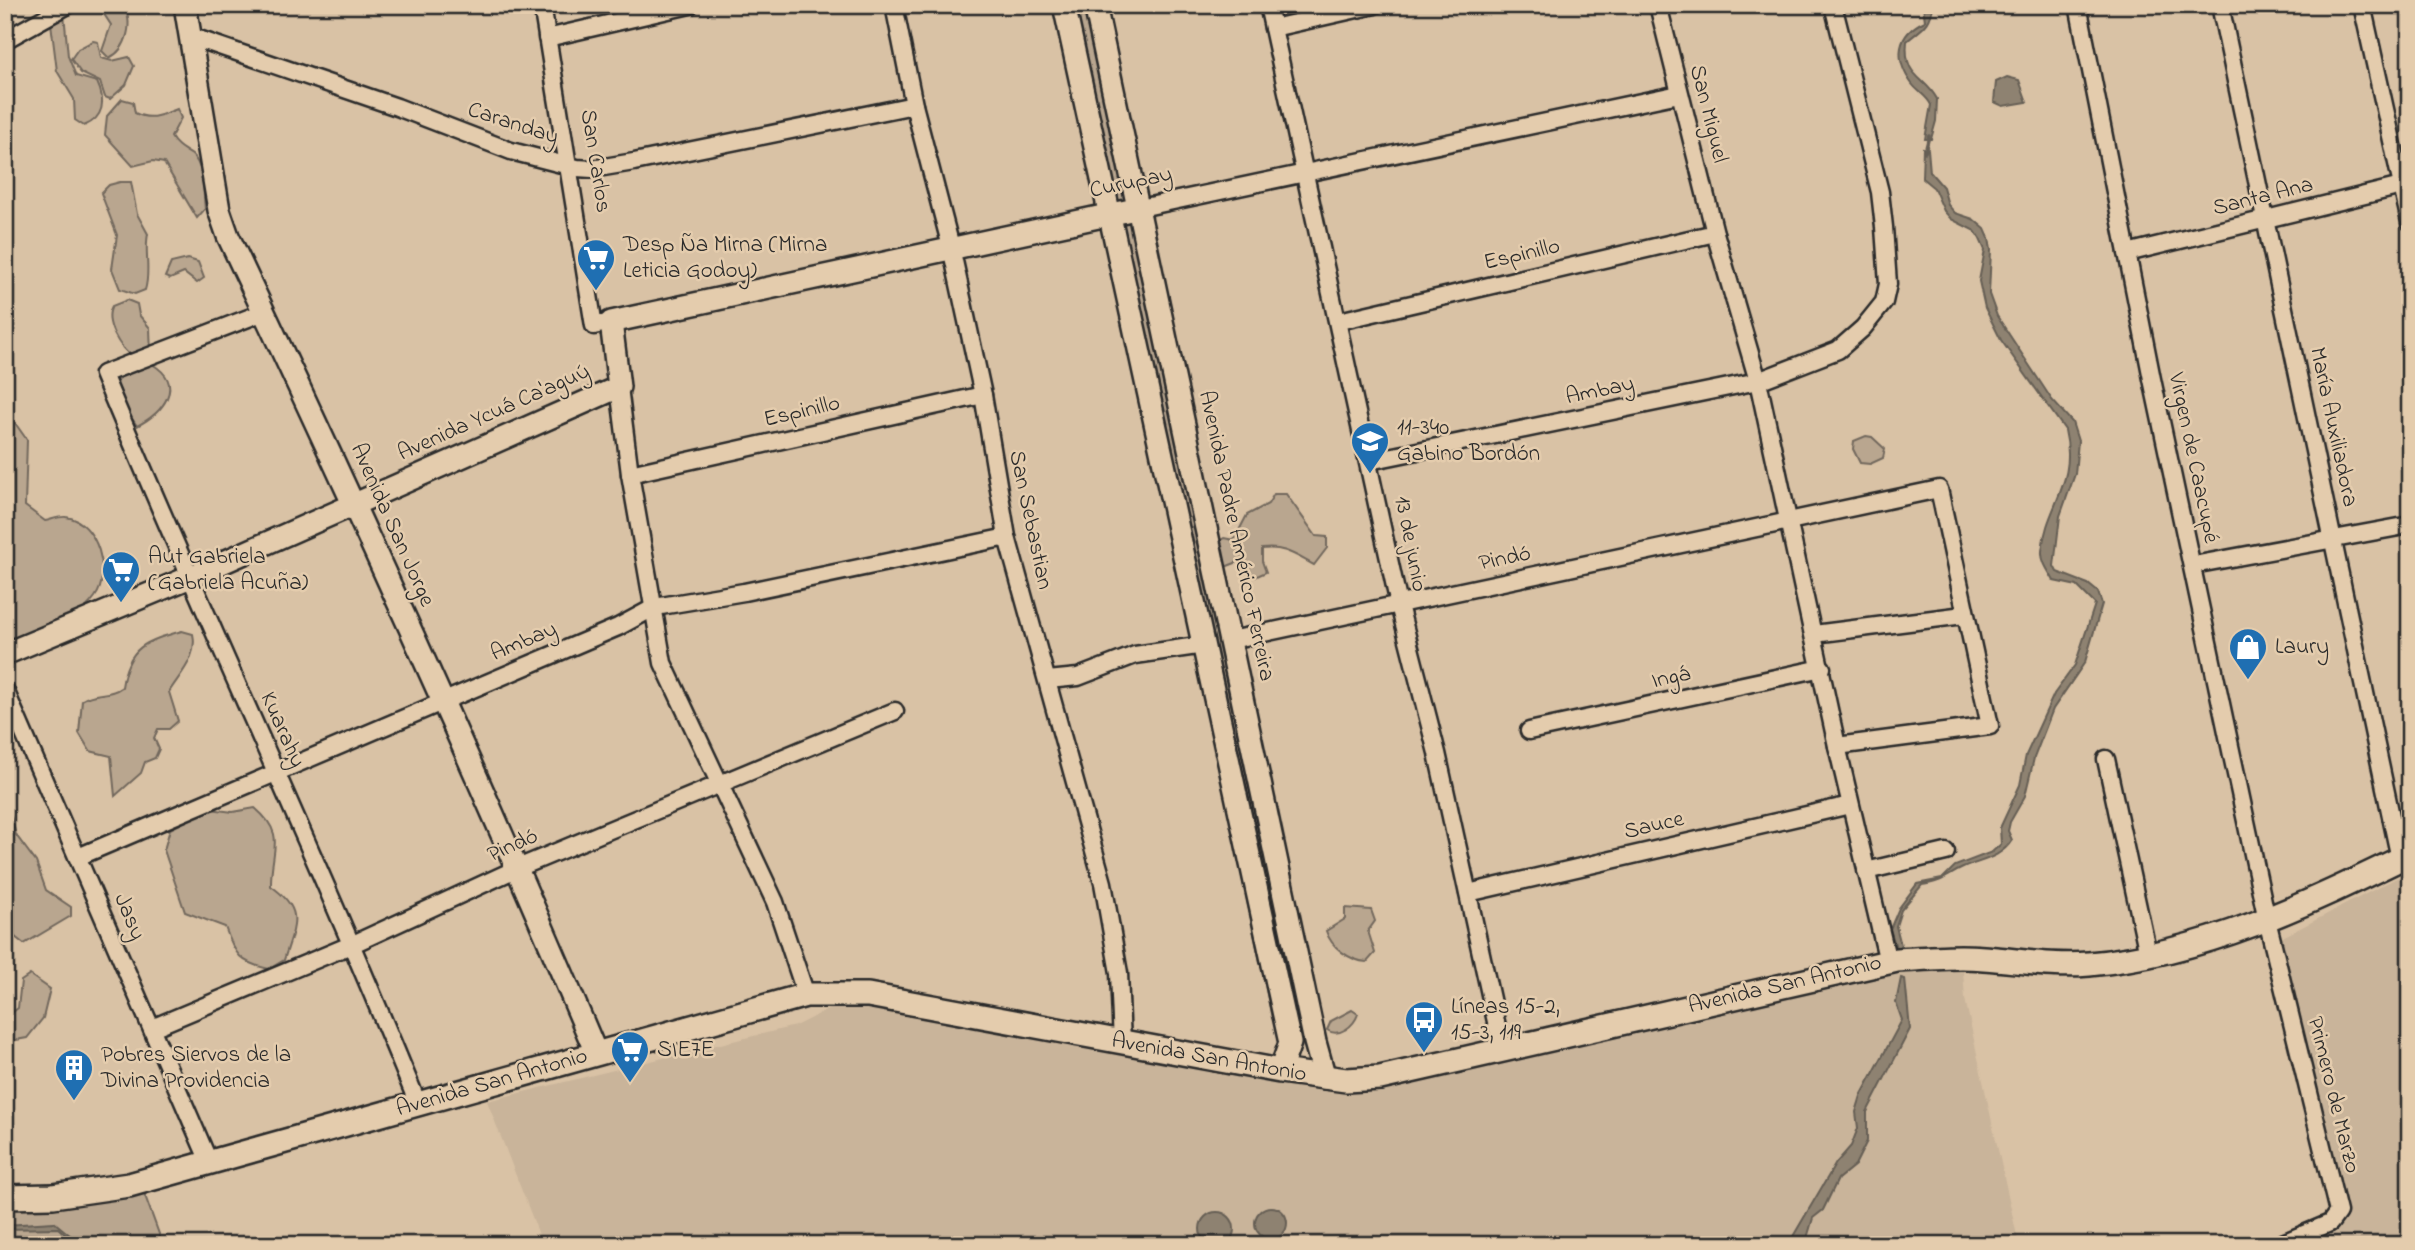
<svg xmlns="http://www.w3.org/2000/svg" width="2415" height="1250" font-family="'Indie Flower',sans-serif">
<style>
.built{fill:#c9b49a}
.green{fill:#b9a68f;stroke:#72685d;stroke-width:2}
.water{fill:#8e8271;stroke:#665f55;stroke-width:2}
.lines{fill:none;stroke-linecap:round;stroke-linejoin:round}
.stream{stroke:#665f55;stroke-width:3.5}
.street-casing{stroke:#2b2b2b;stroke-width:21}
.secondary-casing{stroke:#2b2b2b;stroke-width:26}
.primary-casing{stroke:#2b2b2b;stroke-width:28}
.street{stroke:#e4ccad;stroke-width:16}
.secondary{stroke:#e4ccad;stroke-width:21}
.primary{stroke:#e4ccad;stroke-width:23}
.labels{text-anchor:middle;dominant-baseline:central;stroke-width:5;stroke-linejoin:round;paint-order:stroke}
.street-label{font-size:23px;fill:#2b2b2b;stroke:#e4ccad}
.poi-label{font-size:23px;fill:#2b2b2b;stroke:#e4ccad;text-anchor:start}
</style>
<rect width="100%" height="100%" fill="#d9c2a5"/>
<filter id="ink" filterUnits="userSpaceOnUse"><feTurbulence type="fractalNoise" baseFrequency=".0143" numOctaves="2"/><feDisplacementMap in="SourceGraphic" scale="14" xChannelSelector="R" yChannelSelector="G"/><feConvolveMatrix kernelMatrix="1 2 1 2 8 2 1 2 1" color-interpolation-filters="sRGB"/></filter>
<g filter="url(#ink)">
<!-- built -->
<g class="built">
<path d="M2410,871V1245H2297L2343,1221L2275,941Z"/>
<path d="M1962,957L1965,999L2019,1245H543L487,1101L795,1026L843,1002L1351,1085Z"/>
</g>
<!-- green -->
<g class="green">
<path d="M98,5H122C135,21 127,50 109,58L102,51L111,25Z"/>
<path d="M1058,5H1090L1132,201L1119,213Z"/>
<path d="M64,13L68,56L76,76L97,82C106,101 104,118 84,126L75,120L74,99L57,71L50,15Z"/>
<path d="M93,41L98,42L101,58L112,61L129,57L134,66L126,85L110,99L105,97L100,82L81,73L71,59L78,49Z"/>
<path d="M122,99L133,102L135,113C151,121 161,115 177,109L181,118L171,137C176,146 183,149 192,155C205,167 203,193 205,209L197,218L164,163L153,161L133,166L105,135L107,116Z"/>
<path d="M120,182H131L137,214L148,234C144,253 151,271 145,290L135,294L120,289L112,269L117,235L101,193L109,185Z"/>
<path d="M1133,217L1215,544L1224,538L1234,540L1247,515L1268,504L1274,494H1286L1316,536L1327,537V548L1314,565C1295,555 1284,546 1262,549V561L1266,572L1255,577L1238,562L1217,570L1301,1019C1291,1025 1281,1028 1272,1018L1105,230Z"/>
<path d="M188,259L198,262L204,278L197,283L184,273L170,279L165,277L171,263Z"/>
<path d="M127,300L137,304L139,315L150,328L151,355L134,358C120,349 103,322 112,306Z"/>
<path d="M152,364C187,385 162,413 137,426C132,417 121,407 118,398C110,373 135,366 152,364Z"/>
<path d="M5,420L15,423L27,440L25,506L45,521C51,520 60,516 66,517C98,521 112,575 95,597C82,615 66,623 46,630C31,636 21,642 5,635Z"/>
<path d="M1866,436L1872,437L1885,449L1883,458L1870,464L1860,463L1853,449L1854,441Z"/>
<path d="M182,631L193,634C198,657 181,673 169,692L178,721L169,729H158L154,738L159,749L155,758L145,762L141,773L115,796L111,756L90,751L79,733L82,700C95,691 109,697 122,687C128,646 146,641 182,631Z"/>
<path d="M5,794L16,835L36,862L46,890L71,907V916L24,944L5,929Z"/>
<path d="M255,808C288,836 270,850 271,886C305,910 295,925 284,960L269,969C240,963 235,955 225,927L185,912L164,850L170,829L210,809L233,812Z"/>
<path d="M1345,908L1371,910L1375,921L1368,931L1375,953L1367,962C1350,961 1331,947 1326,931L1345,919Z"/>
<path d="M30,975L50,989L43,1018L27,1038L5,1042V1018L18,1008L21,981Z"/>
<path d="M1352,1010L1358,1014C1354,1026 1339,1038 1327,1030L1331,1021Z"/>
<path d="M125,1191L144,1193L163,1245H5V1202Z"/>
</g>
<!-- water -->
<g class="water">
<path d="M1923,5H1933C1931,26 1922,28 1907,41C1903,78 1925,76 1937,99L1936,121L1931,139H1925L1931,105C1927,96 1918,92 1912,84C1894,59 1896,34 1925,21Z"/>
<path d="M2007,77L2019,80L2027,102L2003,106L1994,102L1996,82Z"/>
<path d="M1923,148L1928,149L1930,172L1943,187L1948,205L1955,213L1973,219L1985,229L1989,238L1991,250L1989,294L1997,316L2052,400L2072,422L2078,441L2075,474L2060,516L2054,566L2057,572L2088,584L2098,592L2102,604L2085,662L2053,709L2034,758L2025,796L2010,822L2008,831L2012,840C2001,858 1981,860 1963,868C1945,876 1944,882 1922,885L1901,910L1896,926L1903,953L1898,954L1890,929L1899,908L1917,884L1942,879L1955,866L1992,852L2001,844L2000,828L2020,785L2026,755L2054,694L2075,665L2095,604L2077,586L2054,581C2050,573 2041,562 2042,551C2046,505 2078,484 2065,430L2001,340L1985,308L1979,281L1985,250L1980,239L1975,231L1951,219L1944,211L1934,188L1922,178Z"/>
<path d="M1901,978L1905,979L1910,1029L1867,1112V1141L1855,1165L1838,1179L1823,1210L1813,1218L1805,1245H1788L1836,1163L1851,1146L1858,1128L1856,1112L1861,1096L1902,1020L1896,1003Z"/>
<circle cx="1271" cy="1223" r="16"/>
<circle cx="1217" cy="1229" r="17"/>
<path d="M54,1222L82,1245H77L58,1228L5,1229V1225Z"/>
</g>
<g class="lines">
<!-- stream -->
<path class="stream" d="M1925,152L1929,136"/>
<defs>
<g id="street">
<path d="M542,5L594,326L611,322"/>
<path d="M894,5L914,105L951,247L983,395L1007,537L1103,883L1119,973L1122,1043"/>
<path d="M1268,5L1399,605L1437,753L1502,1049"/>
<path d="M1658,5L1715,233L1758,381L1837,746L1888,962"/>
<path d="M2078,5L2152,379L2267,920L2338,1212L2330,1223L2278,1245"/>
<path d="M2220,5L2400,859"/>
<path d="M2362,5L2410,222"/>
<path d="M1273,28L1375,5"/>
<path d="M190,36L397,107L511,151L577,168L592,169L634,162L914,105"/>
<path d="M547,38L690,5"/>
<path d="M5,40L68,5"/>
<path d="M1140,208L1679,94"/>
<path d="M2127,253L2410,184"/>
<path d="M264,312L103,374C205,619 318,858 418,1104"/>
<path d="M1339,321L1715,233"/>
<path d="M619,387L630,474L663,663L775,902L806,995"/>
<path d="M1369,461L1758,381L1838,350L1863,328L1884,302L1888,284L1884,227L1880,192L1833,5"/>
<path d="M630,474L983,395"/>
<path d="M2193,565L2410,525"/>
<path d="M1814,634L1964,615"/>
<path d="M1231,640L1939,489L1990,726L1837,746"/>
<path d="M1048,680L1078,677L1135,655L1204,645"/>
<path d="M5,690L210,1164"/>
<path d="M1529,731L1822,668"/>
<path d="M2106,759L2148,954"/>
<path d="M78,857L618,627L655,607L744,592L1007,537"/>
<path d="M1866,871L1946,852"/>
<path d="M1468,893L1850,805"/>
<path d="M152,1028L353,944L518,868L895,711"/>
</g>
<g id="secondary">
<path d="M185,5L219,210L228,236C356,506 480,778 596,1053"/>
<path d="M1064,5L1290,1043L1280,1071"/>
<path d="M1095,5L1315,1042L1325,1078"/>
<path d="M5,654L188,578L619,387L611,322L1140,208"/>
</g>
<path id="primary" d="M5,1197L53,1196L129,1185L806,995H868L1280,1071L1346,1080L1380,1078L1897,960C1918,959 1940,957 1961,957C2004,957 2046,968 2089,964C2204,954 2307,904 2410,854"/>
</defs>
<!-- street casing -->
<use href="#street" class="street-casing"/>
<!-- secondary casing -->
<use href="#secondary" class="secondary-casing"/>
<!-- primary casing -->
<use href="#primary" class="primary-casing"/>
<!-- street -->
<use href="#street" class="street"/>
<!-- secondary -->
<use href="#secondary" class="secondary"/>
<!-- primary -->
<use href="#primary" class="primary"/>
</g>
</g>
<!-- icons -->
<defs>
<symbol id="supermarket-pin" viewBox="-11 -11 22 30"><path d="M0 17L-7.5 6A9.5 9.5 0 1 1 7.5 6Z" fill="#1f6fb2" stroke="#e4ccad"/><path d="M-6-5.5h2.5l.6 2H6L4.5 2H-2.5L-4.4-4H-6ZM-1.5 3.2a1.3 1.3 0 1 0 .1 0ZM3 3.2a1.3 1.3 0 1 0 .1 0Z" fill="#fff"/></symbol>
<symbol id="school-pin" viewBox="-11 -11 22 30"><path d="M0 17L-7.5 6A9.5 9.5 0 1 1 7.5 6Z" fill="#1f6fb2" stroke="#e4ccad"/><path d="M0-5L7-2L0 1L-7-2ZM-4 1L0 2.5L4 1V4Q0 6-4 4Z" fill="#fff"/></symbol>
<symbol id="shop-pin" viewBox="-11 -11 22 30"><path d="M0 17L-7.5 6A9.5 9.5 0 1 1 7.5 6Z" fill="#1f6fb2" stroke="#e4ccad"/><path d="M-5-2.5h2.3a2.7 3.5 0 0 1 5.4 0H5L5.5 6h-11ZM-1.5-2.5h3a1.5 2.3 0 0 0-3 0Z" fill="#fff"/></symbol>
<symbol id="bus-pin" viewBox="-11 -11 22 30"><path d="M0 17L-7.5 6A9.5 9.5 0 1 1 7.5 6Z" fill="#1f6fb2" stroke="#e4ccad"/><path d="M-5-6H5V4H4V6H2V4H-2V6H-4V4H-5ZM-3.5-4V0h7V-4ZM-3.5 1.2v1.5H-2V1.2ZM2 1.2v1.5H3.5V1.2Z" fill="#fff"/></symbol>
<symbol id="building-pin" viewBox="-11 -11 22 30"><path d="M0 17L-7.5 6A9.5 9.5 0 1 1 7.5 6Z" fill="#1f6fb2" stroke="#e4ccad"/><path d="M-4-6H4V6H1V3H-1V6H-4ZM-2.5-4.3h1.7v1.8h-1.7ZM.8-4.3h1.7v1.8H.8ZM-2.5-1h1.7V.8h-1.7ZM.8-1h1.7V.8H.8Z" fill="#fff"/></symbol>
</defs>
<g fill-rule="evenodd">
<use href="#supermarket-pin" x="574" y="236" width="44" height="60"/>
<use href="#school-pin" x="1348" y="419" width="44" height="60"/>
<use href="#supermarket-pin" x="99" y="548" width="44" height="60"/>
<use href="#shop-pin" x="2226" y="625" width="44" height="60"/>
<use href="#bus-pin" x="1402" y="998" width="44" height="60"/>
<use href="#supermarket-pin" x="608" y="1028" width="44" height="60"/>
<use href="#building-pin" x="52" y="1046" width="44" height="60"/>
</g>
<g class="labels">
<!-- street labels -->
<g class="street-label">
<text transform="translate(1708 114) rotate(76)">San Miguel</text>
<text transform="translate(513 124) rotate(18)">Caranday</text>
<text transform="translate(595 161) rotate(81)">San Carlos</text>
<text transform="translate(1131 183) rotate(-12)">Curupay</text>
<text transform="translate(2263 197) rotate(-14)">Santa Ana</text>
<text transform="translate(1522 255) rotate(-13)">Espinillo</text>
<text transform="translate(1600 391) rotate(-12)">Ambay</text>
<text transform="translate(802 412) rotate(-13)">Espinillo</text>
<text transform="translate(494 413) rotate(-24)">Avenida Ycuá Ca'aguý</text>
<text transform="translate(2333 427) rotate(78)">María Auxiliadora</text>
<text transform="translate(2193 458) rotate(78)">Virgen de Caacupé</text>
<text transform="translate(1030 520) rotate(78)">San Sebastian</text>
<text transform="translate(392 525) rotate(66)">Avenida San Jorge</text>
<text transform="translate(1236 536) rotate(78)">Avenida Padre Américo Ferreira</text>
<text transform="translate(1410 544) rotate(79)">13 de junio</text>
<text transform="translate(1505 559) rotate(-12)">Pindó</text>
<text transform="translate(524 642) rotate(-23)">Ambay</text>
<text transform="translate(1671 678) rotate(-12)">Ingá</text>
<text transform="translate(282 730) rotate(66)">Kuarahy</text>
<text transform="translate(1654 826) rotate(-13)">Sauce</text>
<text transform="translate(513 846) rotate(-24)">Pindó</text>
<text transform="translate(129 917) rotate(67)">Jasy</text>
<text transform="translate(1785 985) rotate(-13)">Avenida San Antonio</text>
<text transform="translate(1209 1058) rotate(10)">Avenida San Antonio</text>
<text transform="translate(492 1083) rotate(-16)">Avenida San Antonio</text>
<text transform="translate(2333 1095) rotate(76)">Primero de Marzo</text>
</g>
<!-- poi labels -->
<g class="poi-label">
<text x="623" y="245">Desp Ña Mirna (Mirna<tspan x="623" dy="26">Leticia Godoy)</tspan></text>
<text x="1397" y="428">11-340<tspan x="1397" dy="26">Gabino Bordón</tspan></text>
<text x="148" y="557">Aut Gabriela<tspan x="148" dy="26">(Gabriela Acuña)</tspan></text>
<text x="2275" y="647">Laury</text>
<text x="1451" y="1007">Líneas 15-2,<tspan x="1451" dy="26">15-3, 119</tspan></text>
<text x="657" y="1050">SIE7E</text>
<text x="101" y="1055">Pobres Siervos de la<tspan x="101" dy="26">Divina Providencia</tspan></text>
</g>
</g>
<!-- margin -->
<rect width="2415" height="1250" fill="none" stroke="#e4ccad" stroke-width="28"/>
<rect x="14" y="14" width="2387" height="1222" fill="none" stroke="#2b2b2b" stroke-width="2.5" filter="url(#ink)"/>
</svg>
